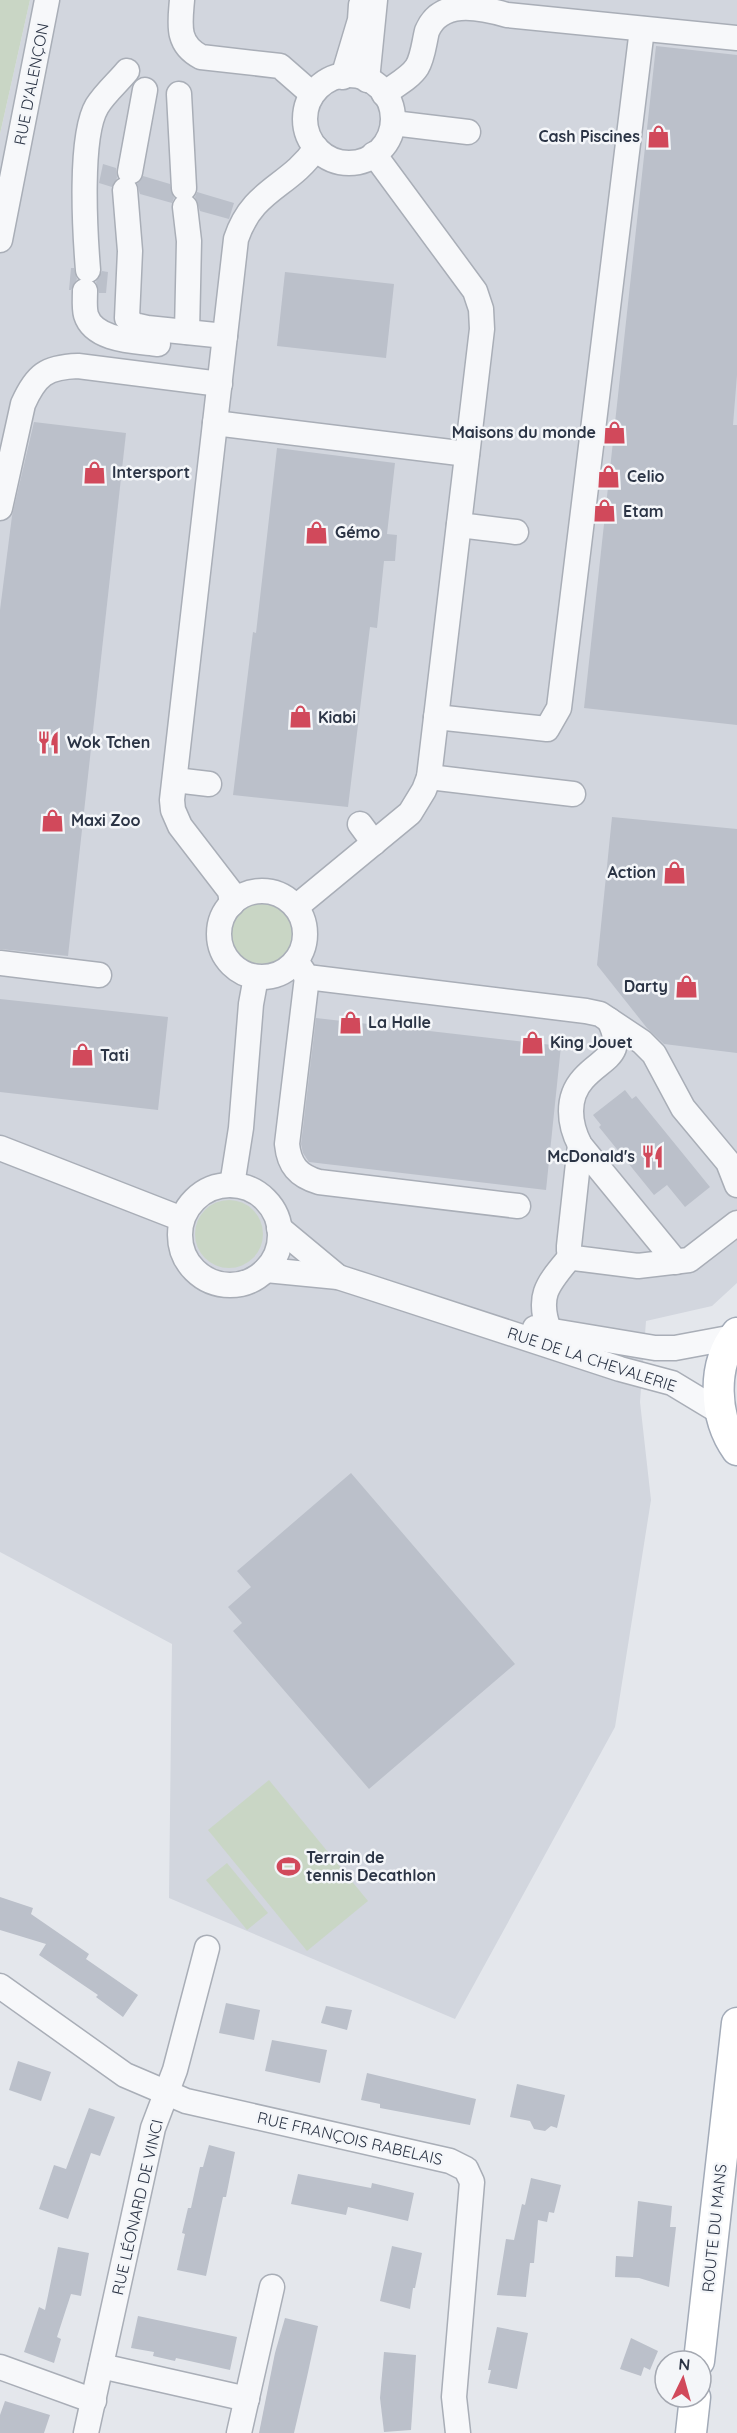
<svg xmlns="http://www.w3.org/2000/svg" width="737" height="2433" font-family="Quicksand,sans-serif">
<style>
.built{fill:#d2d6de}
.green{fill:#c9d6c5}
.building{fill:#bbc0ca}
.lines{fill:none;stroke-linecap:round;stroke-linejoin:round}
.minor-casing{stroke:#a9aeb7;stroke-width:27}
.major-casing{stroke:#a3abb8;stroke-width:33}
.minor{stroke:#f7f8fa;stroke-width:24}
.major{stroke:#fff;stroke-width:30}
.labels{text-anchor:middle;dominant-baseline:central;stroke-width:5;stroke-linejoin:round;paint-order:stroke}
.street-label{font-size:16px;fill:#2b3445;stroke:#f4f6f9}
.poi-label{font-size:16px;font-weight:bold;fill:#2b3445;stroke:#f4f6f9;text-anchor:start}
</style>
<rect width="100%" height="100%" fill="#e4e7ec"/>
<!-- built -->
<path class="built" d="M30,0H737V1283L712,1306L646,1321L640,1402L651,1500L615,1727L455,2019L169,1898L172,1644L0,1552V134Z"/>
<!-- green -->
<g class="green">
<path d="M0,0H30L0,134Z"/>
<circle cx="262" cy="934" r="32"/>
<circle cx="229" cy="1234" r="34"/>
<path d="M269,1780L368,1901L307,1951L208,1830Z"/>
<path d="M227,1863L268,1913L247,1930L206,1880Z"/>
</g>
<!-- building -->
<g class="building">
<path d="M656,46L737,55V375L733,425H737V725L584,708Z"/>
<path d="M103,164L116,168L117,178L112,187L99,183Z"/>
<path d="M143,176L170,184L174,198L172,203L140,194L137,184Z"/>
<path d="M197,192L234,203L229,219L200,211L195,197Z"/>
<path d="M71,268H74L77,279L71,290H69Z"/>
<path d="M102,271L108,272L106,293H99L96,282Z"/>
<path d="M285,272L394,284L386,358L277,346Z"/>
<path d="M34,422L126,433L68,956L0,949V610L12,516Z"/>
<path d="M277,448L395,463L387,534L397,535L395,561H384L377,628L370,627L348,807L233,795L253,632L256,633Z"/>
<path d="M612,817L737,829V1053L664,1044L647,1028L597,965Z"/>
<path d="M0,999L168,1017L158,1110L0,1092Z"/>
<path d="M316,1018L561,1046L546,1190L309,1162L303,1153L301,1144Z"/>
<path d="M625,1090L632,1099L636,1096L710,1187L685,1207L667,1185L654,1195L599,1127L601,1125L593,1115Z"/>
<path d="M351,1473L515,1664L369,1789L233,1631L242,1623L228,1607L251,1587L237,1571Z"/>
<path d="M0,1897L33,1908L31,1914L89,1954L86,1959L138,1995L123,2017L96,1997L98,1995L39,1955L46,1944L0,1930Z"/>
<path d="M226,2003L260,2010L254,2040L219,2033Z"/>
<path d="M326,2006L352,2010L347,2030L321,2023Z"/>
<path d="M272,2040L327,2050L320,2083L265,2071Z"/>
<path d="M18,2061L51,2072L41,2101L9,2090Z"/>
<path d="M367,2073L476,2099L470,2125L380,2108V2104L361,2100Z"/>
<path d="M517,2084L565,2095L557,2128L551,2126L545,2131L534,2129L530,2121L510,2117Z"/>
<path d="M89,2108L115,2117L100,2156L91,2153L68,2219L39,2209L54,2165L66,2169Z"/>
<path d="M209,2145L235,2152L226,2197H223L206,2276L177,2270L185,2234L182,2233L188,2208H191L200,2167H203Z"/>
<path d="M298,2174L371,2188L372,2183L414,2193L408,2221L348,2207L346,2215L291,2204Z"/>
<path d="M531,2178L561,2185L554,2213L549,2212L547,2222L538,2220L534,2263H530L526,2297L497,2295L506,2239L514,2240L522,2204L525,2205Z"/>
<path d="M638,2201L672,2206L670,2227H676L669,2287L639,2278L615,2277L616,2256L633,2257Z"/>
<path d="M392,2246L422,2253L415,2288H413L410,2309L380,2301Z"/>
<path d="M58,2247L89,2253L81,2296L71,2294L57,2337L61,2339L54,2363L24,2352L39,2307L45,2310Z"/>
<path d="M138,2316L237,2337L230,2370L176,2358L175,2361L153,2356L154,2352L131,2348Z"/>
<path d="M285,2318L318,2326L307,2377L294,2433H259L275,2353Z"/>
<path d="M497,2327L528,2333L517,2389L488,2383L491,2370H488Z"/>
<path d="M631,2338L658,2351L650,2370L644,2367L641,2376L620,2369Z"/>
<path d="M384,2352L416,2355L411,2430L384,2432L380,2398Z"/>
<path d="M5,2401L50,2415L44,2433H0V2415Z"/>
</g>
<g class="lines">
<defs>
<g id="minor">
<path d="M182,0C180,24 176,44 201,57L280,66L312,94"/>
<circle cx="349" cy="119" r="44"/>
<path d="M343,77L360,20L361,5"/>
<path d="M367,80L375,0"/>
<path d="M179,94L184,188"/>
<path d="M384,94C394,86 410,78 417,67C423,57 424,43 427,31C440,0 476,6 507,15L737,38"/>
<path d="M393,123L468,132"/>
<path d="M130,172L145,90"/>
<path d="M125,190L130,251L127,318L134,325L147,328L225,336"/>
<path d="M185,207L189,241L187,332"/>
<path d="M0,240L47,0"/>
<path d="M88,270C85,233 79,136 97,106C105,93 118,82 127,71"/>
<path d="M85,291C85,298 84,308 86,315C94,341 136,341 158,344"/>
<path d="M215,423L467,454"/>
<path d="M0,508L23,404C36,375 46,367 78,366L220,384"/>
<path d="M459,525L516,532"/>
<path d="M436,717L547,729L559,708L642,29"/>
<path d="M429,777L573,794"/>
<path d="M175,780L209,784"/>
<path d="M360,824L374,843"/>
<circle cx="262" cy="934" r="43"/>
<path d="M232,904L230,891L180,826L173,810L172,800L236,239C253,188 289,188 316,148"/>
<path d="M296,907L410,813L424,790L429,777L482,329L481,309L475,291L374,154"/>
<path d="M296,961L307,977L586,1011L600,1014L609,1020"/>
<path d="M0,963L99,975"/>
<path d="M307,977L287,1144C289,1165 298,1176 319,1182L518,1206"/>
<path d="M580,1145L569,1246V1251L574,1258L638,1266L689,1260L737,1223"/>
<path d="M0,1148L182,1219"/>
<path d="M232,1185L241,1128L251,1004L256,977"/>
<circle cx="230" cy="1235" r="50"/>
<path d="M279,1228L338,1277"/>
<path d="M676,1262L580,1145C569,1124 566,1098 583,1079C602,1057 627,1056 609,1020L642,1042L654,1054L683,1108L728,1162L737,1185"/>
<path d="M266,1270L338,1277L366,1286L620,1369L672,1383L720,1412"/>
<path d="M535,1328L655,1348H675L734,1337"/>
<path d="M549,1330C536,1294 549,1283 571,1256"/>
<path d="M0,1986L125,2075L186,2101L450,2161L466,2169L472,2182L454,2397L458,2433"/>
<path d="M101,2366L247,2399"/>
<path d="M0,2367L94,2401"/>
<path d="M86,2433L153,2128L175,2070L207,1948"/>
<path d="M239,2433L272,2287"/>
</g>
<g id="major">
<path d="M737,1333C711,1365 714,1418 737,1450"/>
<path d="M699,2361L737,2023"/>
<path d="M691,2433L695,2397"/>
</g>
</defs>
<!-- minor casing -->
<use href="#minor" class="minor-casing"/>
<!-- major casing -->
<use href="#major" class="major-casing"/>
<!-- minor -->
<use href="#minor" class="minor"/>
<!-- major -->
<use href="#major" class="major"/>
</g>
<!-- icons -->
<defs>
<symbol id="shop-bare" viewBox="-9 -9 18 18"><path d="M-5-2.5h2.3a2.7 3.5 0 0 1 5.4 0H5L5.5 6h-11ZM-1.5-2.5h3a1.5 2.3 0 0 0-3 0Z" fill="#d1495b" stroke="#f4f6f9" stroke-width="2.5" paint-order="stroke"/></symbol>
<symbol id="restaurant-bare" viewBox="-9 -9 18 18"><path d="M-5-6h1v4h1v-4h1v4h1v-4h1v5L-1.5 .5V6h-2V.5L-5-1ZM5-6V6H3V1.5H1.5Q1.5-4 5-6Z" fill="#d1495b" stroke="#f4f6f9" stroke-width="2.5" paint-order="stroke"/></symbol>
<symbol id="stadium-bare" viewBox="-9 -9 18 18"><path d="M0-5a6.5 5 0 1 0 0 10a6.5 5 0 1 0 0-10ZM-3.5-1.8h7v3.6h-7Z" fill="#d1495b" stroke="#f4f6f9" stroke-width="2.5" paint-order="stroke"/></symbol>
</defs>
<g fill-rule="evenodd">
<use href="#shop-bare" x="642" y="120" width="33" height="33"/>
<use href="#shop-bare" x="598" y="416" width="33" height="33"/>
<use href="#shop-bare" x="78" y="456" width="33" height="33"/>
<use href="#shop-bare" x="592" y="460" width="33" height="33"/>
<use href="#shop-bare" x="588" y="494" width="33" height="33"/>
<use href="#shop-bare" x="300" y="516" width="33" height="33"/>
<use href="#shop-bare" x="284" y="700" width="33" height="33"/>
<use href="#restaurant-bare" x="32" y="726" width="33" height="33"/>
<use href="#shop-bare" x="36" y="804" width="33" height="33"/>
<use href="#shop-bare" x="658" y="856" width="33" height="33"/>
<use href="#shop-bare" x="670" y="970" width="33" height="33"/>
<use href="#shop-bare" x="334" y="1006" width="33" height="33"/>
<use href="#shop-bare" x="516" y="1026" width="33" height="33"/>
<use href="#shop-bare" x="66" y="1038" width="33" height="33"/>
<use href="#restaurant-bare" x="636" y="1140" width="33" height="33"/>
<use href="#stadium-bare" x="272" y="1850" width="33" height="33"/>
</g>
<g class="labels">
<!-- street labels -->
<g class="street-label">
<text transform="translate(31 84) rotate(-79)">RUE D'ALENÇON</text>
<text transform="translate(592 1359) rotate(18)">RUE DE LA CHEVALERIE</text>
<text transform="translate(350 2138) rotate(13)">RUE FRANÇOIS RABELAIS</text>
<text transform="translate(137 2207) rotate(-77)">RUE LÉONARD DE VINCI</text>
<text transform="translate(714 2228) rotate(-84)">ROUTE DU MANS</text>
</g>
<!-- poi labels -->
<g class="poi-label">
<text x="640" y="136" text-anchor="end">Cash Piscines</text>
<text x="596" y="432" text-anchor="end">Maisons du monde</text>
<text x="112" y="472">Intersport</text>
<text x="627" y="476">Celio</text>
<text x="623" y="511">Etam</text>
<text x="335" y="532">Gémo</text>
<text x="318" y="717">Kiabi</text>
<text x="67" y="742">Wok Tchen</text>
<text x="71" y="820">Maxi Zoo</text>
<text x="656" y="872" text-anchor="end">Action</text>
<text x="668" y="986" text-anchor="end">Darty</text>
<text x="368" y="1022">La Halle</text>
<text x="550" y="1042">King Jouet</text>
<text x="100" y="1055">Tati</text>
<text x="635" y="1156" text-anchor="end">McDonald's</text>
<text x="306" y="1857">Terrain de<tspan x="306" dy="18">tennis Decathlon</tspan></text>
</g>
</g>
<!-- north arrow -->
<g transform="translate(683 2379) rotate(5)"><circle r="28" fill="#f4f6f9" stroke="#a4a8b1" stroke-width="1.5"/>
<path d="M0-4.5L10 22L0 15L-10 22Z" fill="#d1495b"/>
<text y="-9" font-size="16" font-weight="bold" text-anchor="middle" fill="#2b3445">N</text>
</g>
</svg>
